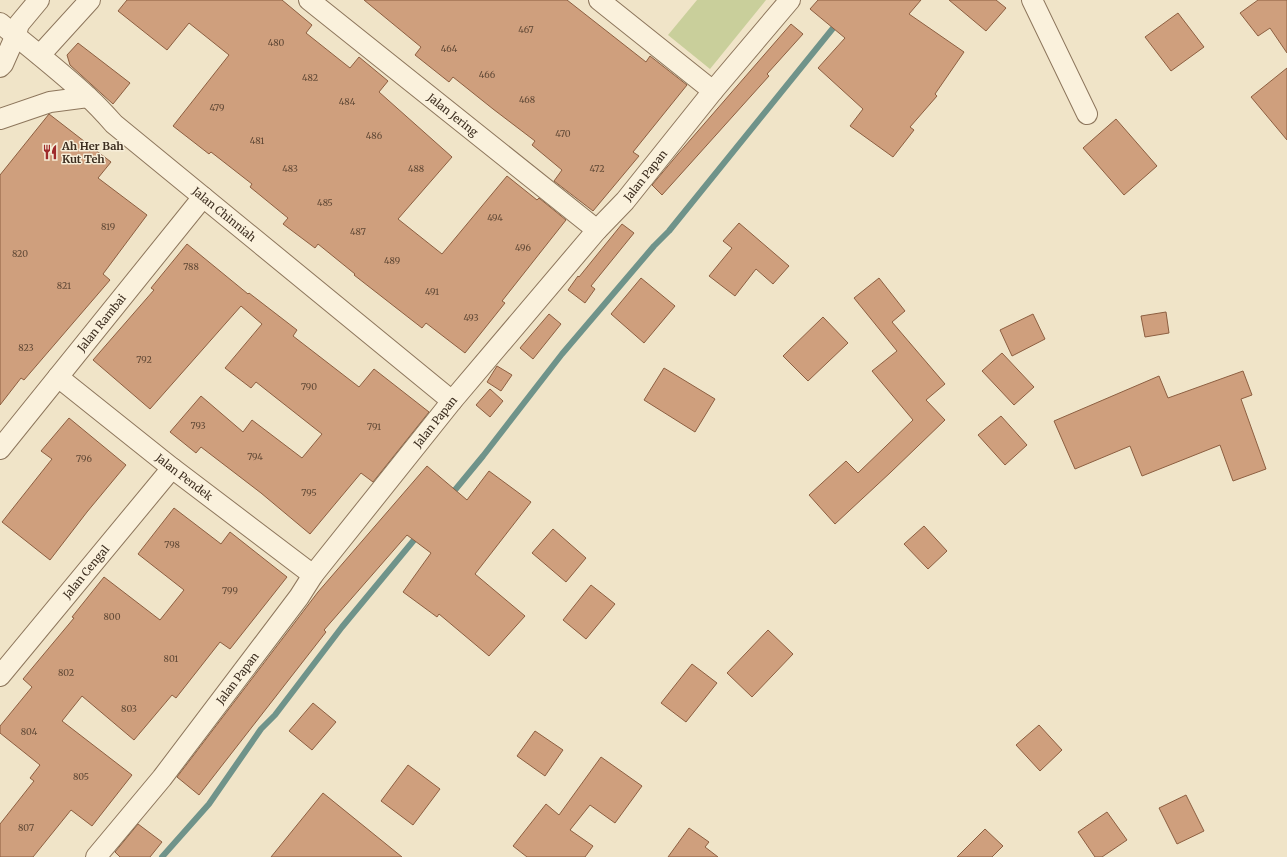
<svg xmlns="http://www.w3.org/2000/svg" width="1287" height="857" font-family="Merriweather,serif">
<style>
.green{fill:#c9cf9b}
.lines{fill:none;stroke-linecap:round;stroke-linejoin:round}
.stream{stroke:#6f938a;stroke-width:6}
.building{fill:#cf9f7d;stroke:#8d5f41}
.street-casing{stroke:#8d765c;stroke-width:22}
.street{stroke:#faf1dc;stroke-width:20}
.labels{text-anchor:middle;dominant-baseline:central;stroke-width:3;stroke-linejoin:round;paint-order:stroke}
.number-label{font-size:9px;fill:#624a37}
.street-label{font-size:11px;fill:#3d2e20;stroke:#f7eed8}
.poi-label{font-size:11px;font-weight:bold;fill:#3d2e20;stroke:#f7eed8;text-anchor:start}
</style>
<rect width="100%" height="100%" fill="#f0e4c8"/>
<!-- green -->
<path class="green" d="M697,0H766L710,69L668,35Z"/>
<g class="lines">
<!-- stream -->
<g class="stream">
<path d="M450,496L483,456L562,354L654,246L669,231L838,22"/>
<path d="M162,857L209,804L261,729L275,715L342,627L419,534"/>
</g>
</g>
<!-- building -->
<g class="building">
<path d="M127,0H282L312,25L306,33L350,68L359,57L388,81L379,92L452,157L398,219L442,254L507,176L537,200L539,198L566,220L502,301L505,303L465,353L426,323L422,328L354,275L355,274L318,244L315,248L283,224L288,218L250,187L252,184L211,152L209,154L173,126L229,55L189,23L167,50L118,11Z"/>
<path d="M364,0H567L646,62L650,56L687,85L633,152L639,156L593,211L554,181L562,170L532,145L535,141L493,109L453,77L449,82L415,55L421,47Z"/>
<path d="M818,0H921L909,14L964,52L935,94L937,96L910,127L914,130L893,157L850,126L863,109L818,68L845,38L810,9Z"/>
<path d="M949,0H996L1006,8L986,31Z"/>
<path d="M1258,0H1287V53L1270,28L1258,36L1240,13Z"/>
<path d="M1178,13L1204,47L1171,71L1145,37Z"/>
<path d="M791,24L803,34L767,74L769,76L662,195L652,185L678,154Z"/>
<path d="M78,43L130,83L113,104L70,65L67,55Z"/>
<path d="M1287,68V140L1251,97Z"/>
<path d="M49,114L111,162L98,178L147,215L103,274L110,280L24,380L21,378L0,405V175Z"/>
<path d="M1116,119L1157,166L1124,195L1083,148Z"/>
<path d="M739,223L789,266L773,284L756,269L735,296L709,276L732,248L723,241Z"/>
<path d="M622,224L634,233L591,286L595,289L585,303L568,290L578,276L579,277Z"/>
<path d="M187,244L248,294L249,293L297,330L293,336L359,387L374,369L429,412L373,482L361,473L310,534L261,493L201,447L196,453L170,432L201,396L243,432L252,420L302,458L322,434L256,382L251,388L225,368L262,324L241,306L150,409L93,360L154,290L151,288Z"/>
<path d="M641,278L675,306L644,343L611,314Z"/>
<path d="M879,278L905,311L892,322L945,384L926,400L945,420L891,472L835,524L809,495L846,461L858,473L913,420L872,371L897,351L854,298Z"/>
<path d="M1166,312L1169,333L1145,337L1141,316Z"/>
<path d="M549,314L561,324L533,359L520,348Z"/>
<path d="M1033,314L1045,339L1012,356L1000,330Z"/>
<path d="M823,317L848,343L808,381L783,356Z"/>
<path d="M1002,353L1034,387L1014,405L982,371Z"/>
<path d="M497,366L512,375L501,391L487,382Z"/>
<path d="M664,368L715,399L695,432L644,400Z"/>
<path d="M1243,371L1252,395L1241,399L1266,469L1233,481L1220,445L1142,476L1130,446L1075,469L1054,421L1159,376L1168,398Z"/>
<path d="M490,389L503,401L490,417L476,405Z"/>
<path d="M1001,416L1027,445L1005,465L978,435Z"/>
<path d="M69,418L126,465L87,512L50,560L2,522L52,459L41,451Z"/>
<path d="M427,466L467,500L489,471L531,502L475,574L525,616L489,656L439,614L437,617L403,592L431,553L407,535L324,630L326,632L199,795L177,777L318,592Z"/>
<path d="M174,508L221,544L230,532L287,577L230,649L220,642L176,698L172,695L134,740L82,696L62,721L132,775L92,826L71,810L33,857H0V824L34,781L30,778L40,765L0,733V726L32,687L23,679L74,618L72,617L104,577L160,620L184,590L138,554Z"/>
<path d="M924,526L947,551L928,569L904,544Z"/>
<path d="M553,529L586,558L566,582L532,553Z"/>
<path d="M591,585L615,604L586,639L563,620Z"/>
<path d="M768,630L793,654L752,697L727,673Z"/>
<path d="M692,664L717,683L686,722L661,703Z"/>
<path d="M313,703L336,722L312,750L289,731Z"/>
<path d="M1039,725L1062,750L1040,771L1016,745Z"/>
<path d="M535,731L563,750L545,776L517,756Z"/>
<path d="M601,757L642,786L615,823L590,805L570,830L593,846L585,857H527L513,846L546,804L559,815Z"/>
<path d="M408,765L440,789L413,825L381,801Z"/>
<path d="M323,793L365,827L402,857H271Z"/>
<path d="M1186,795L1204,831L1177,844L1159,808Z"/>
<path d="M1107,812L1127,840L1102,857H1095L1078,832Z"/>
<path d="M138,824L162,842L150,857H120L115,852Z"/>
<path d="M689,828L709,842L705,847L718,857H668Z"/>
<path d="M985,829L1003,846L992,857H957Z"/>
</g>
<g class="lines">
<defs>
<g id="street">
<path id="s1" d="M309,0L597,230"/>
<path d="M599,0L713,91"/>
<path d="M1032,0L1087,114"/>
<path id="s2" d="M0,23C29,47 60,71 88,97C97,105 106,115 114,124L452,401"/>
<path d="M40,55L90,0"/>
<path d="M0,67L3,64L15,37L19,24L39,0"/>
<path d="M0,119L50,102L88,97"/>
<path id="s3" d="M58,377L172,468L313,575"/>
<path id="s4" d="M0,449L203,197"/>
<path id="s5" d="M0,676L172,468"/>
<path id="s6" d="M96,857L162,778L299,597L313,575L452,401L597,230L625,201L713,91L790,0"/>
</g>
</defs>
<!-- street casing -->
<use href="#street" class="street-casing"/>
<!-- street -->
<use href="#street" class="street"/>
</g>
<!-- icons -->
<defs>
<symbol id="restaurant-bare" viewBox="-9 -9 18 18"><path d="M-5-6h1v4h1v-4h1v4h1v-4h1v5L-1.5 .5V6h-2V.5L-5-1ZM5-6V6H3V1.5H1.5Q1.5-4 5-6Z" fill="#9e2a2b" stroke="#f7eed8" stroke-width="2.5" paint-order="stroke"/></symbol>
</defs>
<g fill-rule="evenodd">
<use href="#restaurant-bare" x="39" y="141" width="22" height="22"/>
</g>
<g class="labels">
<!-- number labels -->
<g class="number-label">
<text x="526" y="29">467</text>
<text x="276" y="42">480</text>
<text x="449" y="48">464</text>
<text x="487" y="74">466</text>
<text x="310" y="77">482</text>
<text x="527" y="99">468</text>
<text x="347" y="101">484</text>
<text x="217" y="107">479</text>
<text x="563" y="133">470</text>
<text x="374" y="135">486</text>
<text x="257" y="140">481</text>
<text x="290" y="168">483</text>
<text x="416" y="168">488</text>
<text x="597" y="168">472</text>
<text x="325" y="202">485</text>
<text x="495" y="217">494</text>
<text x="108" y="226">819</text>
<text x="358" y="231">487</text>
<text x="523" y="247">496</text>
<text x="20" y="253">820</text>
<text x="392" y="260">489</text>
<text x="191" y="266">788</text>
<text x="64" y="285">821</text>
<text x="432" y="291">491</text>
<text x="471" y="317">493</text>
<text x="26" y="347">823</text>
<text x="144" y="359">792</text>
<text x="309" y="386">790</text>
<text x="198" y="425">793</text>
<text x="374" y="426">791</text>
<text x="255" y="456">794</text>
<text x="84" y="458">796</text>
<text x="309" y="492">795</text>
<text x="172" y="544">798</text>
<text x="230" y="590">799</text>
<text x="112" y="616">800</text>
<text x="171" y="658">801</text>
<text x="66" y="672">802</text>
<text x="129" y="708">803</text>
<text x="29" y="731">804</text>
<text x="81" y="776">805</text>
<text x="26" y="827">807</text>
</g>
<!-- street labels -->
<g class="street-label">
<text stroke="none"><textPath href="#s1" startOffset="184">Jalan Jering</textPath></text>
<text stroke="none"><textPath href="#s6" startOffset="876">Jalan Papan</textPath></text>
<text stroke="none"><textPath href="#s2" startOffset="295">Jalan Chinniah</textPath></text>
<text stroke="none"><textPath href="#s4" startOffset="162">Jalan Rambai</textPath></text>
<text stroke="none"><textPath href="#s6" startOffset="552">Jalan Papan</textPath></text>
<text stroke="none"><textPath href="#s3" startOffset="161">Jalan Pendek</textPath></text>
<text stroke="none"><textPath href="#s5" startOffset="135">Jalan Cengal</textPath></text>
<text stroke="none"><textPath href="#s6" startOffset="228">Jalan Papan</textPath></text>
</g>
<!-- poi labels -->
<g class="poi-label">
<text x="62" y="146">Ah Her Bah<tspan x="62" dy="13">Kut Teh</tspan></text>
</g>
</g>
</svg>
